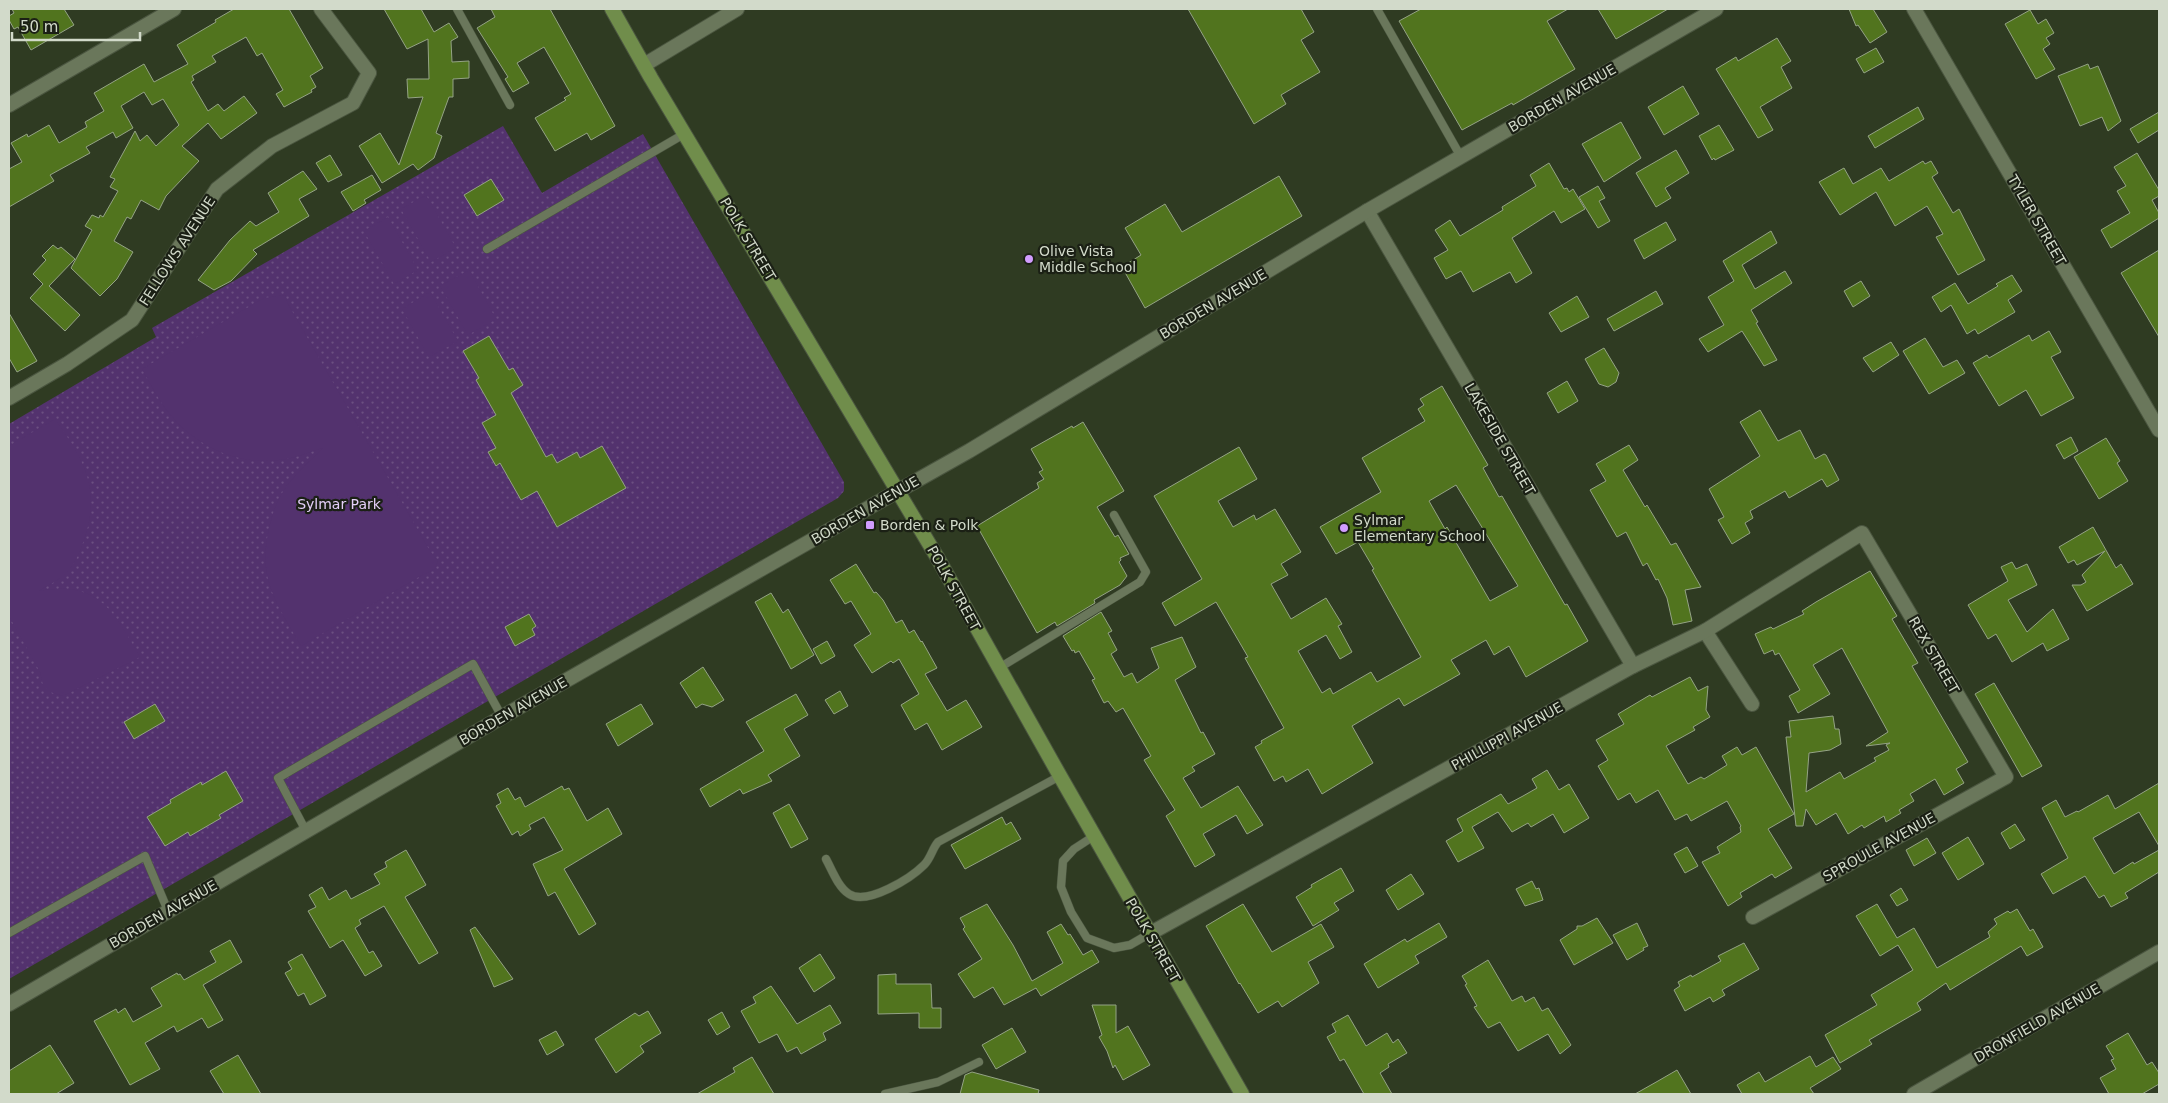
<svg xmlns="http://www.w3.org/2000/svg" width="2168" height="1103" font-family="'DejaVu Sans',sans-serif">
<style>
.green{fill:url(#green-dots)}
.pitch{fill:#53326e}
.building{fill:#51741e;stroke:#94a385;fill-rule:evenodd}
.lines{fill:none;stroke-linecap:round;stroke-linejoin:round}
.service-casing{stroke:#4b5640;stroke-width:9}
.minor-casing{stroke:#4b5640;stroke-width:16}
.tertiary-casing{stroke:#4b5640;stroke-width:16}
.primary-casing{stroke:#4b5640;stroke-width:16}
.service{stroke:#6a775b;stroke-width:8}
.minor{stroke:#6a775b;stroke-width:14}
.tertiary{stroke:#6a775b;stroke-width:14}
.primary{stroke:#708d4b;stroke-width:14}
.poi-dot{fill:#d19dfe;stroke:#1b2015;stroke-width:2}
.labels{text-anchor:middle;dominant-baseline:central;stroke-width:4.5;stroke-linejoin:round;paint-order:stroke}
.street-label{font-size:14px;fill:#d2daca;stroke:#1b2015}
.poi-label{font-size:14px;fill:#d2daca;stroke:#1b2015;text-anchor:start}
.park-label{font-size:14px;fill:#e4cff8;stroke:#1b2015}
</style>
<defs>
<pattern id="green-dots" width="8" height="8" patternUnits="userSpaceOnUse" patternTransform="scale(1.25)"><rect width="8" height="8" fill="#53326e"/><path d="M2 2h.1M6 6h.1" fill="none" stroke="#6b4f81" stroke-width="1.8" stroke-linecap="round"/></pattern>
</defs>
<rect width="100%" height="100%" fill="#2f3b22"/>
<!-- green -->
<path class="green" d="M503,126L542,193L643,134L844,482V491L838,498L9,979V424L156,337L152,328Z"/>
<!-- pitch -->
<g class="pitch">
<path d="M426,195L456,248L431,262L401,209Z"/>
<path d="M388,217L418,270L394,284L364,231Z"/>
<path d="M469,270L496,319L468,335L440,286Z"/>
<path d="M430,292L458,341L429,357L402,309Z"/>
<path d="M285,295L288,304L430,551L438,561L435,569L424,574L301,646C277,604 257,579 269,529C272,514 277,500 286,487C297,472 311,461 323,448C308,452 294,459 279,460C232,466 186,441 161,402C154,391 148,380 142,369L264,298Z"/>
<path d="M55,419C83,459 101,487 85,537C81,549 76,562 68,571C60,580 48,585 39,591C99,580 114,612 140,657L63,696L50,692L43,685L40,672L9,616V446Z"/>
</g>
<!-- building -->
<g class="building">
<path d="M12,9H64L74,25L31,50L18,27L14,29L9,20V16L14,13Z"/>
<path d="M234,9H289L323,68L310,76L316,87L311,90L312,92L284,107L276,94L283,90L262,53L257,56L246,37L212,56L216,62L192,76L194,80L191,82L208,111L218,104L224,111L244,96L257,113L221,139L208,123L182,146L199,161L166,196L159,210L141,200L131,219L127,217L114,241L133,252L117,279L100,296L71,268L92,230L85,226L92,215L99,218L100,215L103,217L118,191L110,187L115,179L110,177L135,131L140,141L147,135L156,146L179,125L163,99L152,105L144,92L121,106L133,128L116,138L113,132L86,147L90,153L50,175L54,181L9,207V169L22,162L11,143L27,134L28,137L49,125L59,143L87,127L85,122L104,111L94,93L144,64L154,82L188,64L177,45L216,22L215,20Z"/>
<path d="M384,9H421L434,32L449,23L458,37L451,41L452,62L469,61V78L453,79V97H449L436,133L442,136L434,158L418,170L413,164L382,183L359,146L380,133L399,165L423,97L408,98L407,79H429L428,39L407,49Z"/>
<path d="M491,9H550L615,126L591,140L587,133L555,151L535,118L566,100L564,98L571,94L544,47L517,63L529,83L513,92L505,79L508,77L477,28L495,17Z"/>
<path d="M1188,9H1301L1314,32L1301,40L1320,72L1281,95L1286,104L1254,124Z"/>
<path d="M1421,9H1568L1547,21L1575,69L1513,105L1512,103L1462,130L1399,21Z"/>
<path d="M1598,9H1668L1616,39Z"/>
<path d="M1849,9H1873L1887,32L1870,43L1858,25L1856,26Z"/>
<path d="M2030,10L2038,24L2046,19L2054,33L2046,38L2050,44L2043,49L2055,69L2036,79L2005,24Z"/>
<path d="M1777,38L1791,61L1781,67L1792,88L1760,107L1773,130L1758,138L1716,69L1736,57L1738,61Z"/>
<path d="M1876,48L1884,62L1864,73L1856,59Z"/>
<path d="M2088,64L2090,69L2098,66L2121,121L2108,131L2102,117L2080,126L2058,76Z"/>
<path d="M1683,86L1699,114L1664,135L1648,107Z"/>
<path d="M1918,107L1924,119L1875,148L1868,136Z"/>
<path d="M2159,112V130L2138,143L2130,129Z"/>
<path d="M1621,122L1641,158L1604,182L1582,144Z"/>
<path d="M1719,125L1734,150L1715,160L1714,158L1712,160L1699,136Z"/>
<path d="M1676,150L1689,173L1665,188L1671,198L1656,207L1636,173Z"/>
<path d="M2137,153L2159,190V196L2152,200L2159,213V218L2111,248L2101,230L2130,213L2117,191L2126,186L2114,167Z"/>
<path d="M330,155L342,175L328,182L316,163Z"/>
<path d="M1923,161L1925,164L1931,161L1938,173L1932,177L1953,213L1959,209L1985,260L1958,275L1936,237L1943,234L1927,206L1895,226L1876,192L1840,215L1819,182L1844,168L1853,184L1881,168L1889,181Z"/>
<path d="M1549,163L1564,189L1567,188L1569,192L1573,189L1585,209L1561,223L1554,211L1512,238L1532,273L1516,283L1510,272L1473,292L1461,271L1446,279L1434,258L1448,250L1435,230L1450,220L1460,236L1503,210L1502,207L1536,186L1530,175Z"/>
<path d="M303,171L317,189L299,199L309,216L253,250L257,254L231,281L214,290L198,280L230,240L250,221L256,226L279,212L268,193Z"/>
<path d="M372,175L381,190L364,200L366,203L353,211L341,192Z"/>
<path d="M1279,176L1302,216L1145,308L1122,267L1141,255L1125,228L1165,204L1182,232Z"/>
<path d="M491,179L504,200L477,216L464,195Z"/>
<path d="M1598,186L1605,198L1599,201L1610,221L1598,228L1579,197Z"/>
<path d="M1666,222L1676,240L1644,259L1634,240Z"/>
<path d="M1771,231L1777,243L1742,265L1755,289L1785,271L1792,283L1751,310L1758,322L1756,323L1777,360L1764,366L1742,331L1708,352L1699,339L1724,325L1708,297L1734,281L1723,261Z"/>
<path d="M53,245L58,249L61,247L75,259L49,286L80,315L65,331L30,298L43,284L33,274L46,260L42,256Z"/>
<path d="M2159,250V337L2121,273Z"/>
<path d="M2012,275L2022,291L2008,300L2015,312L1978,334L1975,329L1967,334L1951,305L1941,312L1932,297L1955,283L1968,304L1998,286L1996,284Z"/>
<path d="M1861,281L1870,296L1853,307L1844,291Z"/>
<path d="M1656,291L1663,304L1614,331L1607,319Z"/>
<path d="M1577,296L1589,317L1561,332L1549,313Z"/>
<path d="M9,313L37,361L17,372L9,358Z"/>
<path d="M2049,331L2061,352L2051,357L2074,398L2041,416L2026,390L1999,406L1973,363L1987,355L1989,358L2029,335L2032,341Z"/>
<path d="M489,336L509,370L513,368L523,385L511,393L546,457L552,454L557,463L577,452L580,458L602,446L626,488L557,527L537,491L521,500L500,463L496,466L488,452L496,448L482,423L496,415L476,380L479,378L463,351Z"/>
<path d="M1925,338L1943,367L1957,360L1965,373L1929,394L1903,351Z"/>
<path d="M1891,342L1899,355L1873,372L1863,358Z"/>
<path d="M1604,348L1619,373L1616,382L1608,387L1599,384L1585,359Z"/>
<path d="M1567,381L1578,401L1558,413L1547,393Z"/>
<path d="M1442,386L1488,465L1483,468L1499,497L1502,496L1565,605L1567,604L1588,641L1526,677L1509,646L1494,655L1486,640L1451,660L1460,674L1404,706L1399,698L1352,726L1373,763L1322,794L1308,769L1286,782L1283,776L1274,781L1255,747L1262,743L1261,741L1284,728L1245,658L1248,657L1216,602L1175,626L1162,603L1202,579L1154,496L1239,447L1257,479L1218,501L1233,527L1254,515L1256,520L1275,509L1301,552L1281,564L1288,575L1271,584L1291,619L1326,598L1342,624L1338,626L1352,652L1340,659L1326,635L1298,651L1322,693L1330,688L1333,694L1371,672L1377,682L1421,657L1372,570L1374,569L1358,542L1336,554L1320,527L1381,492L1362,458L1425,421L1418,409L1424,405L1420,399ZM1456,485L1518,586L1490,601L1447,527L1445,529L1429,501Z"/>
<path d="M1760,410L1778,441L1800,430L1815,459L1824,454L1826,455L1839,480L1827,487L1822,479L1789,498L1785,491L1750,511L1753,518L1745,523L1750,533L1732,544L1718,520L1724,517L1709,489L1760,456L1740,422Z"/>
<path d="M1083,422L1124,491L1097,507L1115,537L1118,535L1129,554L1120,558L1121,560L1119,562L1127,576L1120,585L1094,600L1095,603L1057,626L1055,622L1037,633L977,526L1039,488L1037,483L1044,479L1039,472L1043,470L1031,449L1072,426L1073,428Z"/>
<path d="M2071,437L2078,451L2064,459L2056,445Z"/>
<path d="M2106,438L2120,461L2117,463L2128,481L2099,499L2074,457Z"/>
<path d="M1629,445L1638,460L1623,470L1645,507L1647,505L1671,545L1676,543L1701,587L1685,590L1692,621L1673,625L1667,598L1658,579L1656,580L1647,563L1643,566L1626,532L1617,537L1590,490L1606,481L1596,464Z"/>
<path d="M2093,527L2116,568L2121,564L2133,584L2087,611L2072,585H2081L2086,582L2082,575L2105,551L2077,565L2074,560L2068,563L2059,547Z"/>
<path d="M2012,562L2016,569L2027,564L2037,585L2008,600L2027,632L2053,609L2069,639L2047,651L2043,643L2012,662L1996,634L1988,639L1968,605L2008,581L2001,567Z"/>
<path d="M856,564L874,593L876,592L883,600L896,623L902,620L909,633L914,630L921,642L922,641L937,668L925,674L947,711L966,700L982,727L942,750L927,723L915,730L901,705L919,694L899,659L893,663L891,661L872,673L854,645L871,634L851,601L845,604L830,580Z"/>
<path d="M1870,571L1897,616L1892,619L1918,663L1912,666L1968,762L1956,769L1964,783L1944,795L1935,779L1910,794L1914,801L1899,810L1901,813L1886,822L1884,816L1864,828L1862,825L1848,834L1836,813L1816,825L1806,809L1803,826H1796L1786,737H1791L1789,721L1833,716L1835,729H1839L1841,744L1830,750L1809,753L1806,792L1840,772L1844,779L1876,761L1874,758L1889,750L1886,745L1890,743L1866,746L1888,732L1842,648L1813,665L1830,694L1798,713L1789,696L1800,690L1779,653L1775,655L1773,650L1764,654L1755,634L1771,627L1773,629L1804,614L1802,611L1816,602Z"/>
<path d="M771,593L783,613L788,609L814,655L791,669L755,602Z"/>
<path d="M1101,612L1112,631L1108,633L1117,650L1111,654L1124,677L1132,673L1137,683L1159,668L1151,648L1182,637L1196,667L1175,680L1201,733L1203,732L1215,754L1192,767L1195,771L1183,778L1201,808L1238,786L1263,825L1247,834L1236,815L1203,834L1215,855L1195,867L1166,816L1175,810L1144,760L1151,756L1123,708L1116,712L1108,701L1104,703L1092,680L1095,679L1079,651L1075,653L1074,650L1072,651L1063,636Z"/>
<path d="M529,614L536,626L532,629L535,635L515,646L505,627Z"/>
<path d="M827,641L835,656L821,664L813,649Z"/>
<path d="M703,667L724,700L712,707L702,704L696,708L680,683Z"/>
<path d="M1690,677L1698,691L1708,686L1706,710L1710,717L1693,727L1695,730L1666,746L1688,784L1701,777L1704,779L1727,765L1722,756L1737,747L1742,755L1756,747L1794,814L1768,829L1792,868L1775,878L1772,874L1740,893L1742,897L1728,906L1702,862L1720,853L1717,847L1741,832L1740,827L1741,826L1727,801L1691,821L1687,814L1675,820L1658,790L1636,803L1630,793L1618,800L1598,766L1608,760L1596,740L1624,724L1618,714L1650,695L1652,697Z"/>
<path d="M1994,683L2042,766L2022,777L1975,694Z"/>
<path d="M840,691L848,706L834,714L825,700Z"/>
<path d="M796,694L808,715L784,729L800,756L768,775L772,781L743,794L740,789L710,807L700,789L764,751L746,722Z"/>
<path d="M155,704L165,721L134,739L124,722Z"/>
<path d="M641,704L653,724L618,746L606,724Z"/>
<path d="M1547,770L1559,790L1569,784L1589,818L1564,833L1553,814L1531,827L1528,823L1512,832L1498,812L1472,827L1484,848L1458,862L1446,841L1463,831L1457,819L1501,794L1508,804L1523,796L1537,788L1532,779Z"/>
<path d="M226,771L243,801L219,815L221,818L190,836L188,832L165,846L147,817L171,803L170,800L201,782L202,785Z"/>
<path d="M2159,783V846L2139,812L2093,838L2114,874L2133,862L2134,864L2159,850V872L2125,893L2128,898L2111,907L2104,895L2099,898L2085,876L2053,894L2041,874L2068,858L2042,808L2056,800L2065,817L2077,811L2078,812L2108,795L2115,809Z"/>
<path d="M562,786L564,790L569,788L587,821L608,808L622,834L564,869L596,924L579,935L555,892L548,896L533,864L563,850L544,817L529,825L531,829L520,836L518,831L512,835L496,806L501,803L497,794L508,788L515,800L520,797L525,807Z"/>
<path d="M789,804L808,839L791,848L773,813Z"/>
<path d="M1002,817L1006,825L1011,822L1021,839L965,869L951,845Z"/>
<path d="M2015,824L2025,840L2010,849L2001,833Z"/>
<path d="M1968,837L1984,864L1958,880L1942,853Z"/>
<path d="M1927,838L1936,853L1914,866L1906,850Z"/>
<path d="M1687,847L1698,866L1685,873L1674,854Z"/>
<path d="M406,850L426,885L405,897L438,953L419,964L384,906L359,920L361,924L355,928L369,953L373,951L382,966L365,976L343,940L330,948L308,911L316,907L309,895L322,887L329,900L346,890L351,899L380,884L374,874L387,867L385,862Z"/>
<path d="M1341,868L1354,891L1334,903L1339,910L1313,926L1296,897L1312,887L1311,885Z"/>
<path d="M1411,874L1424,894L1398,910L1386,890Z"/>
<path d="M1532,881L1536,889L1539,888L1543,900L1525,906L1516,889Z"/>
<path d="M1901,888L1908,900L1897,906L1890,895Z"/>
<path d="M987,904L1013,945L1032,981L1063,963L1047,932L1061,924L1068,935L1070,934L1083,955L1092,950L1099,962L1041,996L1036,988L1004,1005L993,987L974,998L958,974L982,959L963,929L965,927L960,918Z"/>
<path d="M1243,904L1272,952L1321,924L1334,947L1308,962L1319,983L1282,1007L1278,1001L1258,1013L1240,983L1239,984L1206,926Z"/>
<path d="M1877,904L1897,938L1914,928L1937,968L1990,937L1988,932L1997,924L1994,919L2008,911L2010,913L2017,909L2030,931L2033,929L2043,947L2027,956L2021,946L1950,990L1946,983L1917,1003L1921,1010L1869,1040L1872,1044L1840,1063L1825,1035L1877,1005L1871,995L1913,970L1898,945L1880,956L1856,916Z"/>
<path d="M1597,918L1613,943L1574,965L1560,940L1577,929V926H1582Z"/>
<path d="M1439,923L1447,937L1415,956L1419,963L1378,988L1364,964L1405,939L1407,942Z"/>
<path d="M1637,923L1648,946L1643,948L1644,950L1627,960L1613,935Z"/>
<path d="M475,927L513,979L494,987L470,930Z"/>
<path d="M230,940L242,962L203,985L223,1020L208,1028L202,1018L177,1032L174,1026L145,1043L160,1069L130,1085L94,1021L116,1009L118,1013L125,1008L133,1022L162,1006L151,988L177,973L178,975L180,974L184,980L216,962L210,951Z"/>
<path d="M1744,943L1759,969L1722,990L1725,995L1713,1002L1710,997L1685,1011L1674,990L1680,986L1678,982L1691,975L1692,977L1721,961L1718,956Z"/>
<path d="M302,954L326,996L310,1005L304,993L298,996L285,973L292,969L288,962Z"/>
<path d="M820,954L835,978L814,992L799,968Z"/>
<path d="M1488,960L1512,1001L1522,996L1525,1002L1534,997L1542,1011L1548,1008L1571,1045L1560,1054L1548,1034L1518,1051L1500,1022L1488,1028L1474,1007L1477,1006L1465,985L1467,984L1462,976Z"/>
<path d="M896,974V984H931L932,1008H941V1028H919V1013L878,1014V975Z"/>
<path d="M771,986L797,1024L830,1005L841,1023L823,1033L826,1040L801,1054L797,1047L787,1052L777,1034L759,1043L741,1011L756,1003L753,997Z"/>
<path d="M1092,1005H1116V1033L1128,1026L1150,1065L1123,1080L1115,1065L1113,1068L1107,1051L1099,1037L1102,1035Z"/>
<path d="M648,1011L661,1033L640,1046L644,1052L616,1073L595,1039L635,1013L639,1016Z"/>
<path d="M722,1012L730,1027L717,1035L708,1020Z"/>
<path d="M1348,1015L1366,1046L1387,1033L1393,1043L1398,1039L1407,1053L1388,1064L1389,1067L1380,1073L1392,1094H1364L1344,1059L1340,1061L1327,1037L1336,1032L1332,1024Z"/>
<path d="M1012,1028L1026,1052L996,1069L982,1045Z"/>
<path d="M556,1031L564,1045L547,1055L539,1040Z"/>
<path d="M2128,1033L2147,1065L2152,1062L2159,1073V1084L2142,1094H2109L2100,1078L2116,1069L2111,1060L2114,1059L2106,1046Z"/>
<path d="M50,1045L74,1083L56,1094H9V1071Z"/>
<path d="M238,1055L261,1094H224L210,1071Z"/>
<path d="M1810,1056L1816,1067L1833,1057L1841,1069L1810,1088L1814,1094H1742L1737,1085L1759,1072L1765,1082Z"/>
<path d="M752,1057L774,1094H697L735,1072L733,1068Z"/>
<path d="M1677,1070L1691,1094H1635L1658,1081Z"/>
<path d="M972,1072L1039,1090L1038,1094H960L965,1075Z"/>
</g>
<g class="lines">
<defs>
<g id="service">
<path d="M457,9L510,105"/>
<path d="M1377,9L1461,157"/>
<path d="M487,249L684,134"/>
<path d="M999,668L1140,582L1146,572L1114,515"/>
<path d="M306,831L278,778L473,664L502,717"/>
<path d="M1094,836L1074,849L1063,861L1061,887L1071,912L1087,938L1114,948L1130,945L1149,934"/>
<path d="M826,859C832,870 838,887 849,894C867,906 911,878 924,865C931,858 932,849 938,842L1060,776"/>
<path d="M9,933L145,856L168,911"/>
<path d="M885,1094L938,1082L979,1062"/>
</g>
<g id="minor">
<path d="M1914,9L2159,430"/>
<path d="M644,65L737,9"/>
<path d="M9,105L174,9"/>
<path d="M1367,211L1633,666"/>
<path d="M9,398L67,364L132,320L217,189L272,146L353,103L369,73L321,9"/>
<path d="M898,491L969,451L1367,211L1716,9"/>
<path d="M1705,631L1752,704"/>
<path d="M1149,934L1633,666L1705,631L1862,533L2006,777L1753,917"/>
<path d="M1914,1094L2159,952"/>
</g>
<path id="tertiary" d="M9,1004L502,717L898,491"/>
<path id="primary" d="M612,9L651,78L937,557L1060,776L1242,1094"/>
</defs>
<!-- service casing -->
<use href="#service" class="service-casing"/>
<!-- minor casing -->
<use href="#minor" class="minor-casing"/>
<!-- tertiary casing -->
<use href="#tertiary" class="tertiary-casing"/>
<!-- primary casing -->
<use href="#primary" class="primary-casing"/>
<!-- service -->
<use href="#service" class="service"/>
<!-- minor -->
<use href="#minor" class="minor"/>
<!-- tertiary -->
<use href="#tertiary" class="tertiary"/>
<!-- primary -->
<use href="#primary" class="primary"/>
</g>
<!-- markers -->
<g class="poi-dot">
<circle cx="1029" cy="259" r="5"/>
<rect x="865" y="520" width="10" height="10" rx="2.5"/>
<circle cx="1344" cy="528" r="5"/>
</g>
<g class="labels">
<!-- street labels -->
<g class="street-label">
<text transform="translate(1562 98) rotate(-30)">BORDEN AVENUE</text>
<text transform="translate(2037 220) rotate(60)">TYLER STREET</text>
<text transform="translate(748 239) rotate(59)">POLK STREET</text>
<text transform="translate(177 251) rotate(-57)">FELLOWS AVENUE</text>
<text transform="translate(1213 304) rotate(-31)">BORDEN AVENUE</text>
<text transform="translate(1500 439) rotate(60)">LAKESIDE STREET</text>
<text transform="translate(865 510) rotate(-30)">BORDEN AVENUE</text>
<text transform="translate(954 588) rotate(61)">POLK STREET</text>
<text transform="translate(1934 655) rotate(60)">REX STREET</text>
<text transform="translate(513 711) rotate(-30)">BORDEN AVENUE</text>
<text transform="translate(1507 736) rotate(-29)">PHILLIPPI AVENUE</text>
<text transform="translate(1879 847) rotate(-29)">SPROULE AVENUE</text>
<text transform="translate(163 914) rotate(-30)">BORDEN AVENUE</text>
<text transform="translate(1153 940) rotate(60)">POLK STREET</text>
<text transform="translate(2037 1023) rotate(-30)">DRONFIELD AVENUE</text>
</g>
<!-- poi labels -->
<g class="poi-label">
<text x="1039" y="251">Olive Vista<tspan x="1039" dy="16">Middle School</tspan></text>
<text x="1354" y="520">Sylmar<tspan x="1354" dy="16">Elementary School</tspan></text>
<text x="880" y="525">Borden &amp; Polk</text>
</g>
<!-- park labels -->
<g class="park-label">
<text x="339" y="504">Sylmar Park</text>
</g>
</g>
<!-- border -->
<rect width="2168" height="1103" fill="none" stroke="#d2daca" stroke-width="20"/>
<!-- scale -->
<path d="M12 32v8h128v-8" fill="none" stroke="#d2daca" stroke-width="2.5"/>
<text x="20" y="32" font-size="15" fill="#d2daca" stroke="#1b2015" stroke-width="4" paint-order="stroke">50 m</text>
</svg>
